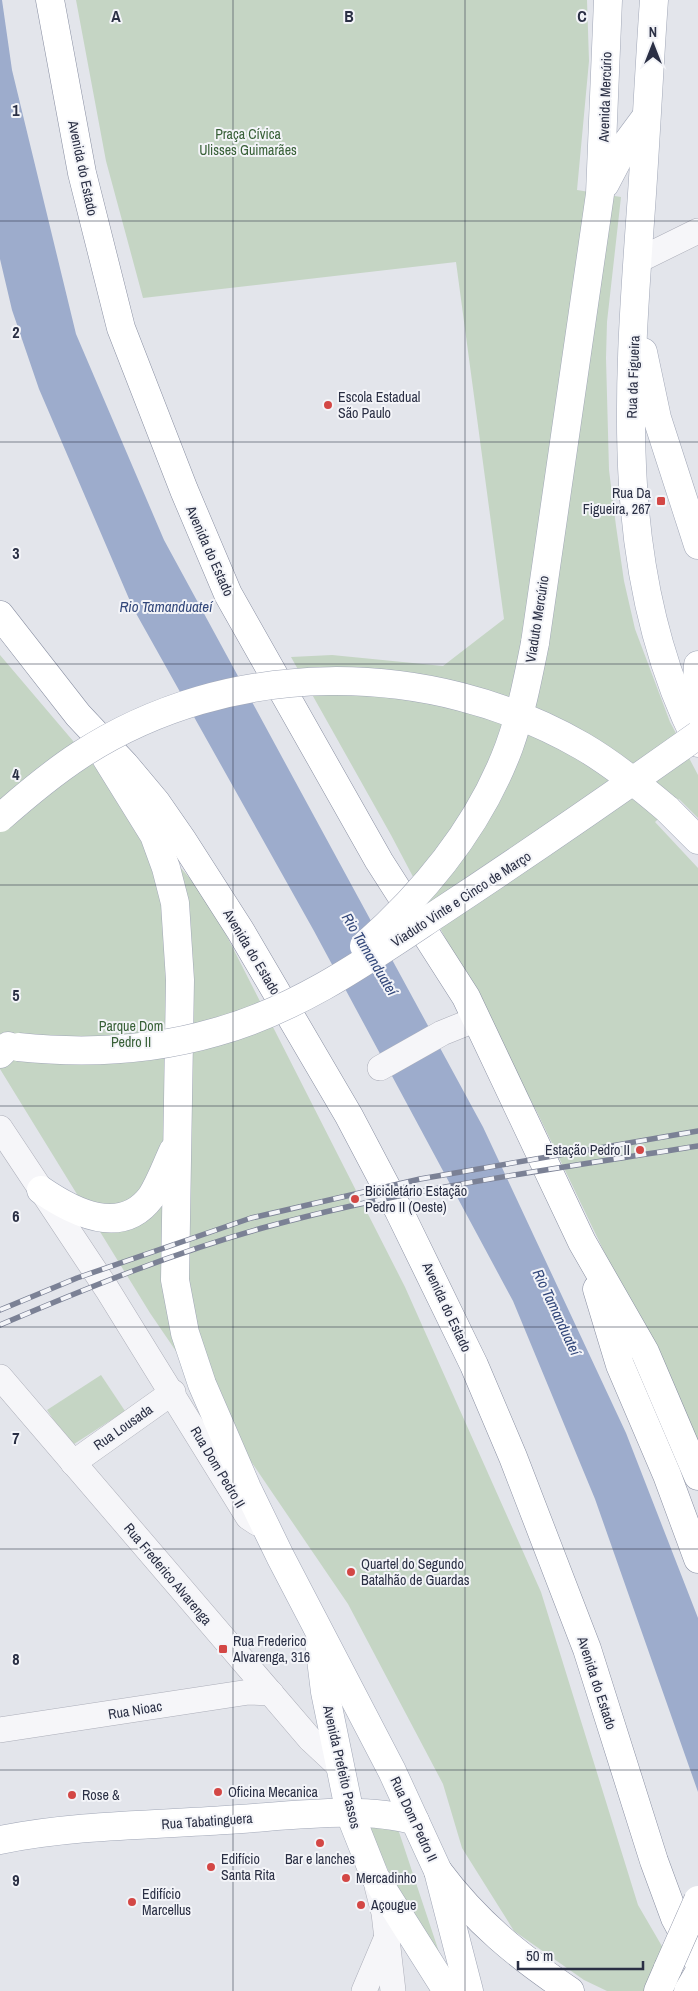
<svg xmlns="http://www.w3.org/2000/svg" width="698" height="1991" font-family="'Archivo Narrow',sans-serif">
<style>
.green{fill:#c5d5c4}
.water{fill:#9daccc}
.lines{fill:none;stroke-linecap:round;stroke-linejoin:round}
.minor-casing{stroke:#acaeb9;stroke-width:26}
.major-casing{stroke:#a1a7b7;stroke-width:29}
.highway-casing{stroke:#898fa2;stroke-width:29}
.minor{stroke:#f6f6f9;stroke-width:25}
.major{stroke:#fff;stroke-width:28}
.highway{stroke:#fff;stroke-width:28}
.rail-casing{stroke:#7b8195;stroke-width:5.5}
.rail{stroke:#f3f4f8;stroke-width:4;stroke-dasharray:11;stroke-linecap:butt}
.major-bridge-casing{stroke:#a1a7b7;stroke-width:29;stroke-linecap:butt}
.highway-bridge-casing{stroke:#898fa2;stroke-width:29;stroke-linecap:butt}
.major-bridge{stroke:#fff;stroke-width:28}
.highway-bridge{stroke:#fff;stroke-width:28}
.grid{fill:none;stroke:#2a2f44;stroke-width:1;stroke-opacity:0.55}
.poi-dot{fill:#d34745;stroke:#f3f4f8;stroke-width:2}
.labels{text-anchor:middle;dominant-baseline:central;stroke-width:4;stroke-linejoin:round;paint-order:stroke}
.street-label{font-size:14px;fill:#2a2f44;stroke:#f3f4f8}
.park-label{font-size:14px;fill:#386037;stroke:#f3f4f8}
.poi-label{font-size:14px;fill:#2a2f44;stroke:#f3f4f8;text-anchor:start}
.water-label{font-size:15px;font-style:italic;fill:#32477a;stroke:#f3f4f8}
.grid-label{font-size:16px;text-anchor:middle;font-weight:bold;fill:#2a2f44;stroke:#f3f4f8;stroke-width:4;stroke-linejoin:round;paint-order:stroke}
</style>
<rect width="100%" height="100%" fill="#e3e5eb"/>
<!-- green -->
<g class="green">
<path d="M76,0H587L589,61L577,190L621,197L607,322L606,358L609,470L616,526L624,581L635,629L670,722L698,775V818L679,799L655,822L698,868V1447L537,1112L391,835L291,657L332,655L443,666L504,619L456,262L143,298L106,161Z"/>
<path d="M0,655L209,901L405,1287L541,1592L638,1905L688,1991H607L584,1980L514,1931L462,1848L443,1784L348,1604L150,1313L0,1069Z"/>
<path d="M101,1375L125,1411L71,1446L47,1410Z"/>
<path d="M367,1821L393,1823L399,1832L441,1958L391,1876L368,1830Z"/>
</g>
<!-- water -->
<path class="water" d="M0,0H2L12,70L76,334L164,540L483,1127L626,1433L698,1618V1792L595,1499L513,1301L314,931L133,608L39,389L12,310L0,259Z"/>
<g class="lines">
<defs>
<g id="minor">
<path d="M637,261L698,231"/>
<path d="M380,1068L442,1033L477,1019"/>
<path d="M0,1128L107,1289L248,1517L257,1523"/>
<path d="M0,1377L310,1739L340,1767"/>
<path d="M73,1463L173,1392"/>
<path d="M0,1730L249,1692L271,1693"/>
<path d="M377,1886L384,1913L393,1991"/>
<path d="M364,1991L386,1939"/>
</g>
<g id="major">
<path d="M654,0C649,69 646,139 641,208C628,389 613,577 698,743"/>
<path d="M605,184L626,144L646,117"/>
<path d="M643,352L657,418L698,545"/>
<path d="M535,643L600,194L608,0"/>
<path d="M698,665L696,699L698,711"/>
<path d="M105,756L154,835L166,868L175,903L180,980L175,1280L185,1333L202,1384L247,1488L280,1556L392,1771L438,1871L469,1991"/>
<path d="M667,809L698,840"/>
<path d="M0,1054L8,1046"/>
<path d="M41,1190C73,1212 121,1237 151,1197C160,1183 166,1166 173,1151"/>
<path d="M319,1643L325,1692L350,1814L375,1877L447,1991"/>
<path d="M0,1840C74,1825 151,1825 226,1820C281,1817 364,1805 415,1821"/>
</g>
<g id="highway">
<path d="M50,0L82,173L121,328L184,490L228,594L379,861L466,997L582,1242L645,1352L698,1476"/>
<path d="M0,615L78,715L125,765L156,802L183,841L240,930L349,1116L399,1211L474,1365L513,1457L587,1649L654,1861L675,1918L698,1961"/>
<path d="M597,1289L620,1365L667,1475L698,1559"/>
<path d="M438,1871C476,1922 518,1956 570,1991"/>
<path d="M658,1991L668,1968"/>
<path d="M688,1991L698,1974"/>
</g>
</defs>
<!-- minor casing -->
<use href="#minor" class="minor-casing"/>
<!-- major casing -->
<use href="#major" class="major-casing"/>
<!-- highway casing -->
<use href="#highway" class="highway-casing"/>
<!-- minor -->
<use href="#minor" class="minor"/>
<!-- major -->
<use href="#major" class="major"/>
<!-- highway -->
<use href="#highway" class="highway"/>
<defs>
<g id="rail">
<path d="M0,1310L77,1278L251,1218L420,1179L698,1131"/>
<path d="M0,1325C87,1288 175,1252 266,1227C408,1188 554,1169 698,1146"/>
</g>
</defs>
<!-- rail casing -->
<use href="#rail" class="rail-casing"/>
<!-- rail -->
<use href="#rail" class="rail"/>
<defs>
<g id="major-bridge">
<path d="M0,818C26,795 51,774 80,755C229,658 429,658 582,746C613,764 640,786 667,809"/>
<path d="M364,946C425,892 480,825 509,747C521,714 528,678 535,643"/>
<path d="M18,1047C85,1054 151,1051 216,1032C297,1010 368,960 437,914C525,856 612,796 698,735"/>
</g>
<path id="highway-bridge" d="M668,1968L698,1900"/>
</defs>
<!-- major-bridge casing -->
<use href="#major-bridge" class="major-bridge-casing"/>
<!-- highway-bridge casing -->
<use href="#highway-bridge" class="highway-bridge-casing"/>
<!-- major-bridge -->
<use href="#major-bridge" class="major-bridge"/>
<!-- highway-bridge -->
<use href="#highway-bridge" class="highway-bridge"/>
</g>
<!-- grid -->
<path class="grid" d="M233,0V1991M465,0V1991M0,221H698M0,442H698M0,664H698M0,885H698M0,1106H698M0,1327H698M0,1549H698M0,1770H698"/>
<!-- markers -->
<g class="poi-dot">
<circle cx="328" cy="405" r="5"/>
<rect x="656" y="496" width="10" height="10" rx="2.5"/>
<circle cx="640" cy="1150" r="5"/>
<circle cx="355" cy="1199" r="5"/>
<circle cx="351" cy="1572" r="5"/>
<rect x="218" y="1644" width="10" height="10" rx="2.5"/>
<circle cx="218" cy="1792" r="5"/>
<circle cx="72" cy="1795" r="5"/>
<circle cx="320" cy="1843" r="5"/>
<circle cx="211" cy="1867" r="5"/>
<circle cx="346" cy="1878" r="5"/>
<circle cx="132" cy="1902" r="5"/>
<circle cx="361" cy="1905" r="5"/>
</g>
<g class="labels">
<!-- street labels -->
<g class="street-label">
<text transform="translate(605 97) rotate(-88)">Avenida Mercúrio</text>
<text transform="translate(83 168) rotate(78)">Avenida do Estado</text>
<text transform="translate(633 377) rotate(-88)">Rua da Figueira</text>
<text transform="translate(210 551) rotate(66)">Avenida do Estado</text>
<text transform="translate(537 619) rotate(-81)">Viaduto Mercúrio</text>
<text transform="translate(461 899) rotate(-33)">Viaduto Vinte e Cinco de Março</text>
<text transform="translate(252 952) rotate(59)">Avenida do Estado</text>
<text transform="translate(447 1307) rotate(65)">Avenida do Estado</text>
<text transform="translate(123 1427) rotate(-35)">Rua Lousada</text>
<text transform="translate(218 1467) rotate(59)">Rua Dom Pedro II</text>
<text transform="translate(168 1574) rotate(50)">Rua Frederico Alvarenga</text>
<text transform="translate(597 1683) rotate(72)">Avenida do Estado</text>
<text transform="translate(135 1710) rotate(-9)">Rua Nioac</text>
<text transform="translate(342 1767) rotate(77)">Avenida Prefeito Passos</text>
<text transform="translate(414 1819) rotate(65)">Rua Dom Pedro II</text>
<text transform="translate(207 1821) rotate(-4)">Rua Tabatinguera</text>
</g>
<!-- park labels -->
<g class="park-label">
<text x="248" y="134">Praça Cívica<tspan x="248" dy="16">Ulisses Guimarães</tspan></text>
<text x="131" y="1026">Parque Dom<tspan x="131" dy="16">Pedro II</tspan></text>
</g>
<!-- poi labels -->
<g class="poi-label">
<text x="338" y="397">Escola Estadual<tspan x="338" dy="16">São Paulo</tspan></text>
<text x="651" y="493" text-anchor="end">Rua Da<tspan x="651" dy="16">Figueira, 267</tspan></text>
<text x="630" y="1150" text-anchor="end">Estação Pedro II</text>
<text x="365" y="1191">Bicicletário Estação<tspan x="365" dy="16">Pedro II (Oeste)</tspan></text>
<text x="361" y="1564">Quartel do Segundo<tspan x="361" dy="16">Batalhão de Guardas</tspan></text>
<text x="233" y="1641">Rua Frederico<tspan x="233" dy="16">Alvarenga, 316</tspan></text>
<text x="228" y="1792">Oficina Mecanica</text>
<text x="82" y="1795">Rose &amp;</text>
<text x="221" y="1859">Edifício<tspan x="221" dy="16">Santa Rita</tspan></text>
<text x="320" y="1859" text-anchor="middle">Bar e lanches</text>
<text x="356" y="1878">Mercadinho</text>
<text x="142" y="1894">Edifício<tspan x="142" dy="16">Marcellus</tspan></text>
<text x="371" y="1905">Açougue</text>
</g>
<!-- water labels -->
<g class="water-label">
<text x="166" y="606">Rio Tamanduateí</text>
<text transform="translate(370 954) rotate(59)">Rio Tamanduateí</text>
<text transform="translate(557 1312) rotate(65)">Rio Tamanduateí</text>
</g>
</g>
<g class="grid-label">
<text x="116" y="22">A</text>
<text x="349" y="22">B</text>
<text x="582" y="22">C</text>
<text x="16" y="116">1</text>
<text x="16" y="338">2</text>
<text x="16" y="559">3</text>
<text x="16" y="780">4</text>
<text x="16" y="1001">5</text>
<text x="16" y="1222">6</text>
<text x="16" y="1444">7</text>
<text x="16" y="1665">8</text>
<text x="16" y="1886">9</text>
</g>
<!-- north arrow -->
<g transform="translate(653 45)" stroke="#f3f4f8" stroke-width="4" paint-order="stroke">
<path d="M0-4L9 19L0 12L-9 19Z" fill="#2a2f44"/>
<text y="-8" font-size="14" font-weight="bold" text-anchor="middle" fill="#2a2f44">N</text>
</g>
<!-- scale -->
<path d="M518 1961v8h125v-8" fill="none" stroke="#2a2f44" stroke-width="2.5"/>
<text x="526" y="1961" font-size="15" fill="#2a2f44" stroke="#f3f4f8" stroke-width="4" paint-order="stroke">50 m</text>
</svg>
